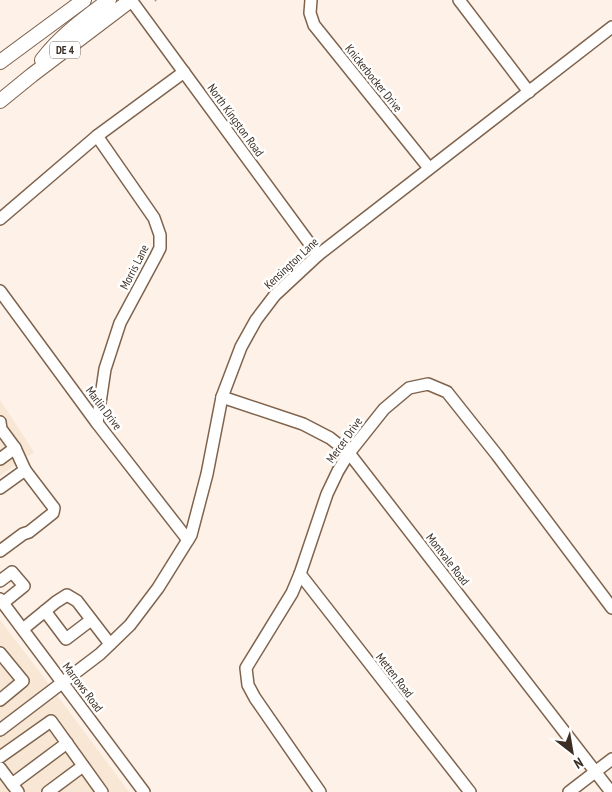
<svg xmlns="http://www.w3.org/2000/svg" width="612" height="792" font-family="'PT Sans Narrow',sans-serif">
<style>
.commercial{fill:#f7e7d4}
.lines{fill:none;stroke-linecap:round;stroke-linejoin:round}
.minor-casing{stroke:#7f634d;stroke-width:14}
.major-casing{stroke:#7f634d;stroke-width:16}
.path{stroke:#a5998f;stroke-width:2;stroke-dasharray:4 2.5;stroke-linecap:butt}
.minor{stroke:#fff;stroke-width:11}
.major{stroke:#fff;stroke-width:14}
.labels{text-anchor:middle;dominant-baseline:central;stroke-width:5;stroke-linejoin:round;paint-order:stroke}
.shield{fill:#fff;stroke:#766d66;stroke-width:1}
.shield-label{font-size:11px;font-weight:bold;fill:#3b2f25}
.street-label{font-size:12px;fill:#3b2f25;stroke:#fff}
</style>
<rect width="100%" height="100%" fill="#fef1e7"/>
<!-- commercial -->
<g class="commercial">
<path d="M0,400L34,452L0,476Z"/>
<path d="M0,620L45,679L129,792H0Z"/>
</g>
<g class="lines">
<defs>
<g id="minor">
<path d="M131,0L318,255"/>
<path d="M311,0L310,13L314,25L429,168"/>
<path d="M459,0L529,92"/>
<path d="M97,136L154,218L160,235V248L156,256L120,323L105,369L97,423"/>
<path d="M0,219L97,136L184,72"/>
<path d="M0,291L97,423L188,540"/>
<path d="M222,397L303,424L330,438L349,453L611,792"/>
<path d="M0,422L1,429L15,448L0,459"/>
<path d="M0,488L25,470L15,448"/>
<path d="M0,551L23,534L29,532L53,513L54,508L25,470"/>
<path d="M300,574L470,792"/>
<path d="M0,581L12,572L24,586L3,603"/>
<path d="M0,599L144,792"/>
<path d="M45,611L66,639L91,620"/>
<path d="M23,629L56,602L67,595L77,601L110,644"/>
<path d="M0,653L23,681L0,700"/>
<path d="M0,730L100,654L130,625L158,588L191,535L207,474L222,397L241,347L256,320L275,295L318,255L612,27"/>
<path d="M0,757L51,721L102,792"/>
<path d="M0,768L18,792"/>
<path d="M12,784L67,743"/>
<path d="M48,792L83,766"/>
<path d="M320,792L255,698L248,685L246,668L292,593L300,574L327,494L338,471L349,453L384,409L409,388L428,384L447,392L497,455L612,608"/>
<path d="M569,792L612,759"/>
</g>
<g id="major">
<path d="M42,60C60,36 85,18 109,0"/>
<path d="M0,62L84,0"/>
<path d="M0,101L32,75L131,0"/>
</g>
</defs>
<!-- minor casing -->
<use href="#minor" class="minor-casing"/>
<!-- major casing -->
<use href="#major" class="major-casing"/>
<!-- path -->
<path class="path" d="M155,1L156,0"/>
<!-- minor -->
<use href="#minor" class="minor"/>
<!-- major -->
<use href="#major" class="major"/>
</g>
<g class="labels">
<!-- shield labels -->
<rect class="shield" x="50" y="41.5" width="30" height="17" rx="4"/>
<g class="shield-label">
<text x="65" y="50">DE 4</text>
</g>
<!-- street labels -->
<g class="street-label">
<text transform="translate(374 78) rotate(51)">Knickerbocker Drive</text>
<text transform="translate(236 120) rotate(54)">North Kingston Road</text>
<text transform="translate(291 263) rotate(-43)">Kensington Lane</text>
<text transform="translate(134 267) rotate(-63)">Morris Lane</text>
<text transform="translate(104 408) rotate(53)">Marlin Drive</text>
<text transform="translate(344 440) rotate(-55)">Mercer Drive</text>
<text transform="translate(448 559) rotate(52)">Montvale Road</text>
<text transform="translate(395 675) rotate(52)">Metten Road</text>
<text transform="translate(83 687) rotate(53)">Marrows Road</text>
</g>
</g>
<!-- north arrow -->
<g transform="translate(572 752) rotate(149)" stroke="#ffffff" stroke-width="4" paint-order="stroke">
<path d="M0-4L9 19L0 12L-9 19Z" fill="#3b2f25"/>
<text y="-8" font-size="14" font-weight="bold" text-anchor="middle" fill="#3b2f25">N</text>
</g>
</svg>
